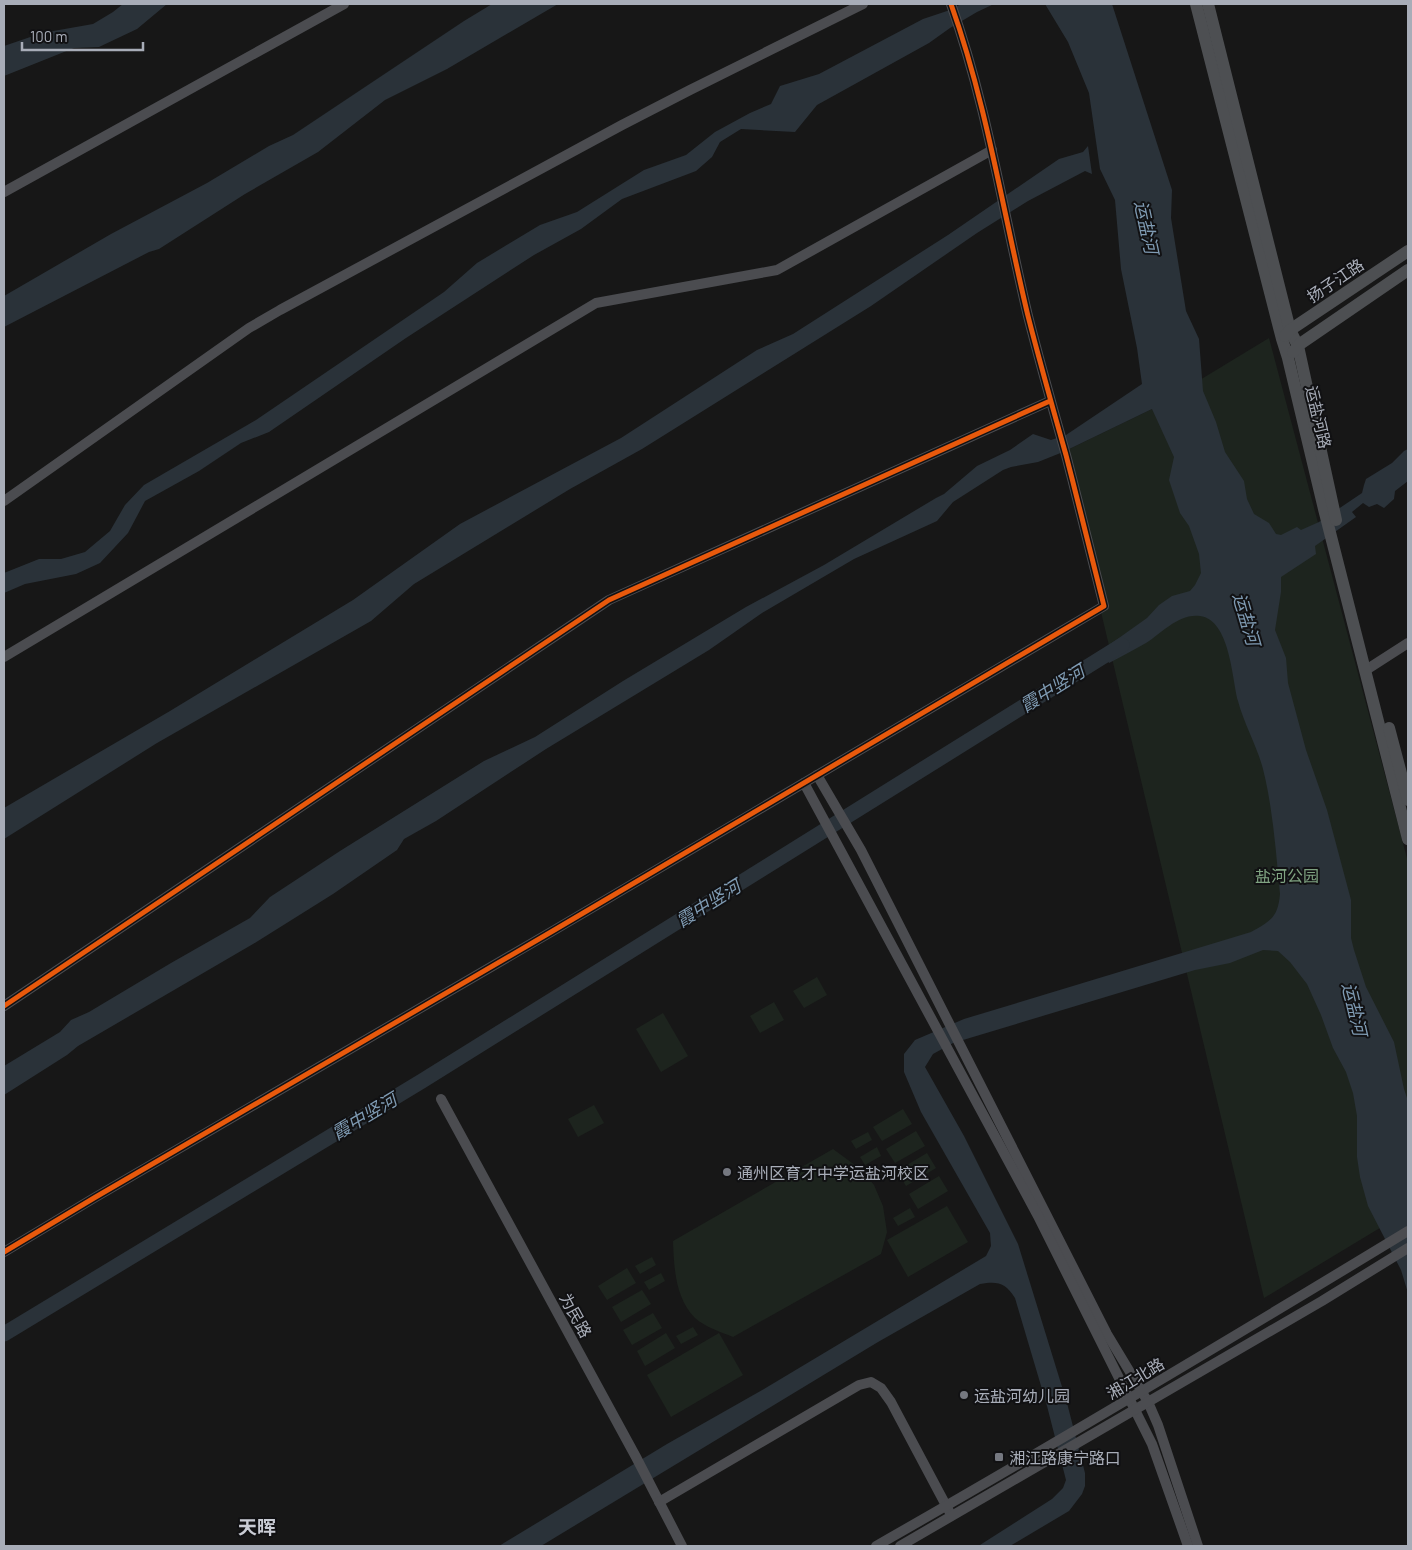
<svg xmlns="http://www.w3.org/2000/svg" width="1412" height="1550" font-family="Barlow,'Noto Sans SC',sans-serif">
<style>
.green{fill:#1d241e}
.water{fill:#2a3239}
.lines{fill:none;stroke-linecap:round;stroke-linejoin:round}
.river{stroke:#2a3239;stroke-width:15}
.minor{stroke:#4b4c50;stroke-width:10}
.major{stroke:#4d4f52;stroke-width:12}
.cycleway-casing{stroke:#111113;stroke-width:8}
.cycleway{stroke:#e8590c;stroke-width:5}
.poi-dot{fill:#757880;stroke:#111113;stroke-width:2}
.labels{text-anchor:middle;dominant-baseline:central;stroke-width:4;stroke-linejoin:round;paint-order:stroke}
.street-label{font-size:16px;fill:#a8adb8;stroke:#111113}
.park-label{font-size:16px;fill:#7fa381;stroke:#111113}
.poi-label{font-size:16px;fill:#a8adb8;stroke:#111113;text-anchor:start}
.water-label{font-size:18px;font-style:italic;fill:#7f9bb3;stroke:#111113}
.quarter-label{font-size:19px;font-weight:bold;fill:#c9ccd4;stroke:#111113}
</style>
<rect width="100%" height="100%" fill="#171717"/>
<!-- green -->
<g class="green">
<path d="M1269,338L1408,862V1211L1264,1298L1063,452L1152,409Z"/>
<path d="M817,977L827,995L804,1008L793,991Z"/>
<path d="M774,1002L784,1020L760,1033L750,1016Z"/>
<path d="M663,1013L688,1056L661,1072L636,1029Z"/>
<path d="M594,1105L604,1123L578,1137L568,1119Z"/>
<path d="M903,1109L912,1124L882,1141L873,1127Z"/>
<path d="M916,1131L925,1146L895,1163L886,1149Z"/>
<path d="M868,1132L872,1140L856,1149L851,1141Z"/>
<path d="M877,1147L881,1156L865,1165L860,1157Z"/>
<path d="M833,1149L859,1168L874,1185L883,1206L887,1232L881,1254L733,1337C721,1332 705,1327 695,1318C675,1298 674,1267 673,1241Z"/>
<path d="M927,1153L936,1168L906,1186L897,1171Z"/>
<path d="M939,1176L948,1191L918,1209L909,1194Z"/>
<path d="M947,1206L968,1242L908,1277L887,1240Z"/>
<path d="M910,1208L915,1217L898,1226L893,1218Z"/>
<path d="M652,1257L656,1265L640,1274L635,1266Z"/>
<path d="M627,1268L636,1283L607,1300L598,1286Z"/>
<path d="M661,1273L665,1281L649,1290L644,1282Z"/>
<path d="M642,1290L651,1304L621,1322L612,1307Z"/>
<path d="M653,1313L662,1328L632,1345L623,1330Z"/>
<path d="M693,1327L698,1335L681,1344L676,1336Z"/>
<path d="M666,1333L675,1348L645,1366L637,1351Z"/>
<path d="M719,1333L743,1375L671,1417L647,1375Z"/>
</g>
<!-- water -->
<g class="water">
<path d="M123,4H167L137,29L99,47L74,48L4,76V46L42,33L93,24L113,12Z"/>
<path d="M492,4H558L447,69L385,100L318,152L245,194L159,249L149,252L4,327V296L111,234L207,183L269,146L293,135L464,21Z"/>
<path d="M961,4H994L977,12L950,28L929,43L817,105L795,132L741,129L720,142L712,157L696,171L622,199L581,229L534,255L406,338L269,432L241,443L199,471L145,501L128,533L100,563L76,574L25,584L4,593V573L39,559H61L85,552L110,531L125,505L144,485L256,420L444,292L477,263L540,225L577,212L644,170L686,155L715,132L750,113L771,104L780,86L819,74L923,19L950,10Z"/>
<path d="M1045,4H1112L1172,190L1171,218L1186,311L1199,339L1203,391L1216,422L1225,452L1244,481L1247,499L1254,514L1269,523L1276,534L1281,535L1297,527L1301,530L1319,522L1362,493L1364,485L1366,479L1392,463L1404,451L1408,449V481L1395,491L1394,499L1384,508L1377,504L1369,507L1363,503L1352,512L1356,517L1315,546L1316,554L1281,577V592L1275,630L1286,658L1288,683L1306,750L1327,810L1351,900V938L1354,950L1366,987L1394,1042L1404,1089L1408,1101V1293L1401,1270L1368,1206L1360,1177L1357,1157V1116L1353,1093L1346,1072L1333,1048L1321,1015L1307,984L1290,962L1278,951L1263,950L1230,963L1195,970L953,1043L933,1054L925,1067L964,1136L1018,1244L1067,1403L1085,1473V1486L1082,1494L1069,1511L1010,1546H974L980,1545L1052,1499L1063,1488L1066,1480L1047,1406L1015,1298C1005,1282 997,1281 980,1284L878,1342L541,1546H499L667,1444L764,1389L986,1256L991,1246L990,1233L921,1112L904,1072V1054L915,1040L964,1019L1251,932C1271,921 1278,917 1280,894C1276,853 1273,809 1263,769C1257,746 1244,724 1238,701C1232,678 1230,620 1200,616C1179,613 1162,633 1146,643C1134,650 1122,656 1109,663L1102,650L1147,618L1159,605L1172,596L1190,591L1195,585L1201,573L1199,554L1189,526L1180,513L1169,480L1174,457L1152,409L1063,452L1038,462L1011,467L1003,470L953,502L937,521L854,559L762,613L709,650L546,749L436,821L404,839L397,850L333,894L253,944L78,1046L67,1055L4,1095V1066L60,1032L71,1020L89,1012L171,963L250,918L270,897L340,851L484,761L535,737L623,681L746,607L824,565L936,498L944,494L977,466L1010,450L1033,434L1051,440L1066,435L1142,384L1137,348L1121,269L1115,200L1100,169L1089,93L1068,42Z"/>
<path d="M1088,146L1092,174L1085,171L1028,201L977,233L871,306L642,449L570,489L414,584L371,621L157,743L4,839V808L170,711L353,600L460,524L621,438L757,350L793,334L948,235L1059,159L1083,152Z"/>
</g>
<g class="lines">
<!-- river -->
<path class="river" d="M4,1334L422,1081L1122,645"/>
<!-- minor -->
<g class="minor">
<path d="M4,192L344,4"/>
<path d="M4,501L249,328L280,310L622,125L690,90L863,4"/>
<path d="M4,657L596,303L777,270L992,150"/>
<path d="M1366,670L1408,643"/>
<path d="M817,775L861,850L1107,1334L1148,1402L1158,1425L1198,1546"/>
<path d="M804,783L1038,1216L1152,1444L1188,1546"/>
<path d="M4,1006L609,600L1050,401"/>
<path d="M441,1099L636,1457L682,1546"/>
<path d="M4,1252L94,1198L551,932L1104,606C1091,555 1079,505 1066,455C1053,409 1040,363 1028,316C1003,212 987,105 951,4"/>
<path d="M659,1502L859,1385L871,1382L881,1388L891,1402L949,1511"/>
<path d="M876,1546C1055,1444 1232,1338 1408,1231"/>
<path d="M900,1546L1322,1301L1408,1248"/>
</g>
<!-- major -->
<g class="major">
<path d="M1196,4L1282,339L1288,358L1324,509L1408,839"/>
<path d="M1208,4L1290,330L1298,346L1336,520"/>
<path d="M1285,336L1290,330L1408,251"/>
<path d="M1293,352L1300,344L1408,270"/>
<path d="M1389,728L1408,800"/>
</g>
<defs>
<g id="cycleway">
<path d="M4,1006L609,600L1050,401"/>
<path d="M4,1252L94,1198L551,932L1104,606C1091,555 1079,505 1066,455C1053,409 1040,363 1028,316C1003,212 987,105 951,4"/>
</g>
</defs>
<!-- cycleway casing -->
<use href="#cycleway" class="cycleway-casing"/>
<!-- cycleway -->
<use href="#cycleway" class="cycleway"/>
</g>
<!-- markers -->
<g class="poi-dot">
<circle cx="727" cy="1172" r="5"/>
<circle cx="964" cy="1395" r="5"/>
<rect x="994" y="1452" width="10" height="10" rx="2.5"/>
</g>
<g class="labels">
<!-- street labels -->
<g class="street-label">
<text transform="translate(1335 280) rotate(-34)">扬子江路</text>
<text transform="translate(1319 417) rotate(77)">运盐河路</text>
<text transform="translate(576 1315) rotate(61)">为民路</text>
<text transform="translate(1135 1378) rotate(-31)">湘江北路</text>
</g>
<!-- park labels -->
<g class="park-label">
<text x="1287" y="875">盐河公园</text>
</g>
<!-- poi labels -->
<g class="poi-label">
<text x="737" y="1172">通州区育才中学运盐河校区</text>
<text x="974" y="1395">运盐河幼儿园</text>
<text x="1009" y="1457">湘江路康宁路口</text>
</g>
<!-- water labels -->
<g class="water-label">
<text transform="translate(1147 227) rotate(78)">运盐河</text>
<text transform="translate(1247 619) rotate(74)">运盐河</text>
<text transform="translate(1052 688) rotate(-32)">霞中竖河</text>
<text transform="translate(708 903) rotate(-32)">霞中竖河</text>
<text transform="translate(1355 1009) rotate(77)">运盐河</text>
<text transform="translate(364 1116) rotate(-31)">霞中竖河</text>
</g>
<!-- quarter labels -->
<g class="quarter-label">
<text x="257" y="1526">天晖</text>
</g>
</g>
<!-- border -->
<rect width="1412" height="1550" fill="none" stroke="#a8adb8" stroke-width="10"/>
<!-- scale -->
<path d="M22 42v8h121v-8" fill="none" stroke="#a8adb8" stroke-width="2.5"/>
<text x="30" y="42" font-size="15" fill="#a8adb8" stroke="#111113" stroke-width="4" paint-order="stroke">100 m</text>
</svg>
